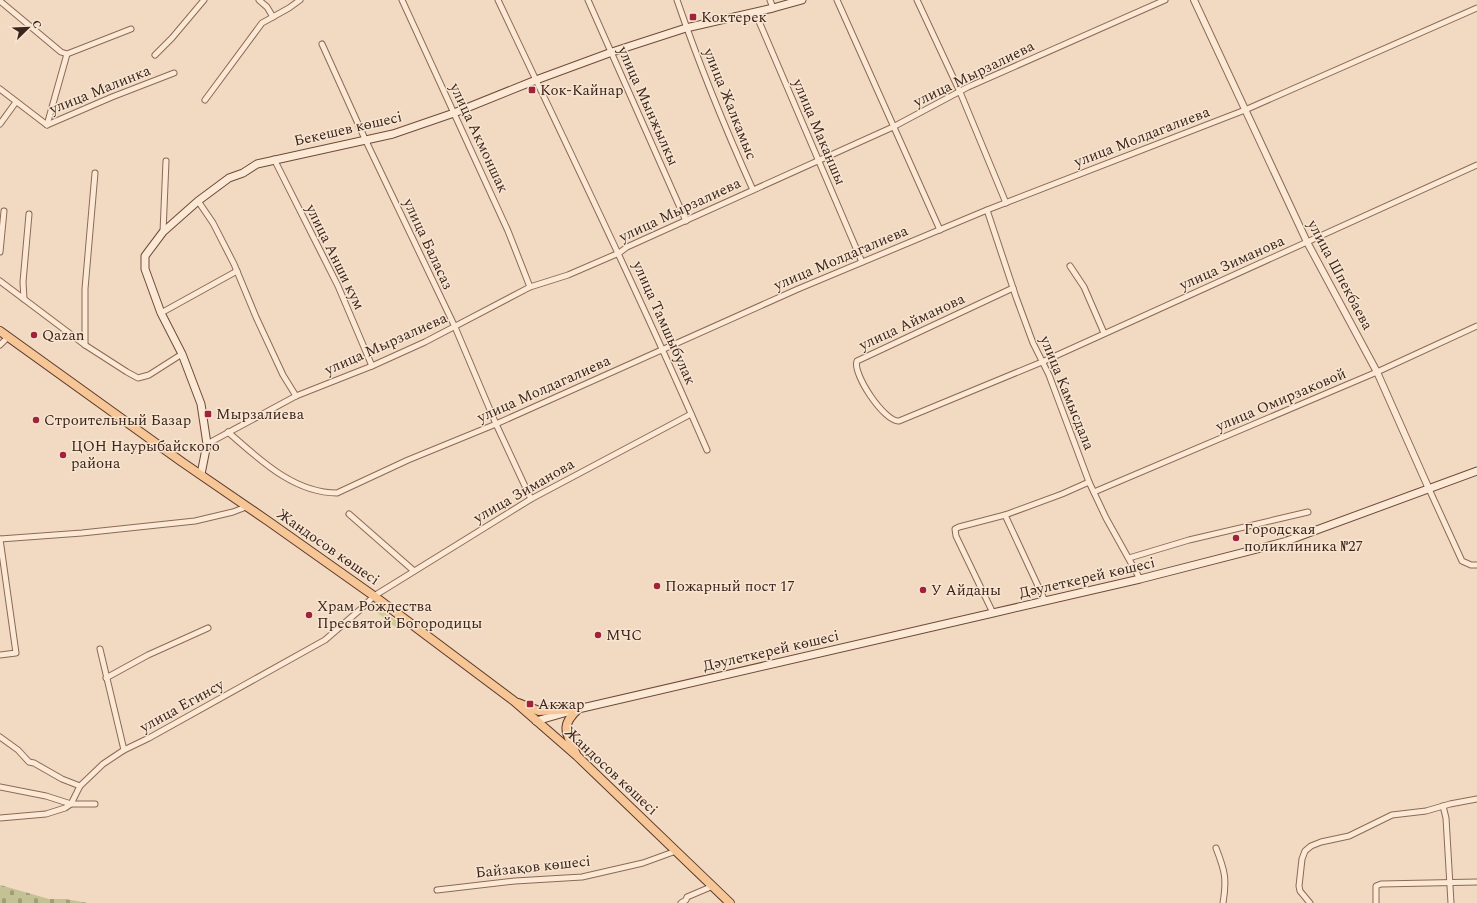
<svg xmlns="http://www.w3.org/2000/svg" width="1477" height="903" font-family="Spectral,serif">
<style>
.grass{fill:url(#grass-tufts)}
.cemetery{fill:url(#cemetery-stones)}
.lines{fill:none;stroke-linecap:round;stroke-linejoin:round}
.minor-casing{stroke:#8c6957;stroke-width:7}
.tertiary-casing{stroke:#8c6957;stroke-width:8}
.secondary-casing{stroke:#6e4a3a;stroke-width:9}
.primary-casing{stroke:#5a382c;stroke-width:10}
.minor{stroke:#fbe9d5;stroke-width:5}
.tertiary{stroke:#fbe9d5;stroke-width:6}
.secondary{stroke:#fbe9d5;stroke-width:7}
.primary{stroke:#f7c696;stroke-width:8}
.poi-dot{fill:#a0223b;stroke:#f8e5d1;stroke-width:1.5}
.labels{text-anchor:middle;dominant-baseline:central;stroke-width:3;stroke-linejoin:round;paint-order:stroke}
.poi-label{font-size:15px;fill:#3b251c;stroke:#f8e5d1;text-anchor:start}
.street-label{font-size:15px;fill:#3b251c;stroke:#f8e5d1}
</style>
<defs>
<pattern id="grass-tufts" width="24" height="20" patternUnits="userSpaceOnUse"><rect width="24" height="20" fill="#d0cc94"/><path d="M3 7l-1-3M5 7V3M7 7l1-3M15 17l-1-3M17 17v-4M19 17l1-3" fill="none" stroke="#b4af7f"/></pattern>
<pattern id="cemetery-stones" width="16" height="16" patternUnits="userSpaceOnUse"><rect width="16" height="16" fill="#c4c194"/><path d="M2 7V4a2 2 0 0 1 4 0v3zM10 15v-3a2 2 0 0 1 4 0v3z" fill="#a09d78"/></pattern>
</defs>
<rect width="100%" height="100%" fill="#f1dac1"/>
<!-- grass -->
<path class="grass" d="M370,603H372L405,627L398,629L370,607L368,605Z"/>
<!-- cemetery -->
<path class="cemetery" d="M0,885L49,899H65L88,903H0Z"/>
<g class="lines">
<defs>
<g id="minor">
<path d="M259,0L267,7L273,17"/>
<path d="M402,0L508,231L530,287"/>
<path d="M498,0C569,150 641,298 707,450"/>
<path d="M588,0L686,221"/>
<path d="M677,0C699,64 725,128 753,190"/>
<path d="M770,0L773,8"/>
<path d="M837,0L940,230"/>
<path d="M917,0L960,92L1006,203"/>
<path d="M0,1L61,52L67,54L131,29"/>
<path d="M755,12L862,262"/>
<path d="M322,44L365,139L455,327L496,424L531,499"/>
<path d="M155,55L172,38L204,0"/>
<path d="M0,89L47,125L112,97L174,73"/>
<path d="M205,100L262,23L289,8L300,0"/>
<path d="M0,124L16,102"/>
<path d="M47,125L67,54"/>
<path d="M274,159L338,286L372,366"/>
<path d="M198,201L213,223L234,264L256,317L283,375L296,396"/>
<path d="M987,210L1016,297L1033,343L1049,375L1089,482L1106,518L1140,579"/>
<path d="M163,232L166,161"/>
<path d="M0,252L4,211"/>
<path d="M1070,266L1084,287L1104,333"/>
<path d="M0,281L85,345L127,372L138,378L149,375L182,354"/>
<path d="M1013,288L857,361C852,373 884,422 899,421L1042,362L1477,165"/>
<path d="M24,299L23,282L29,214"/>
<path d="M161,313L237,271"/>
<path d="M0,345L8,337"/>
<path d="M85,345V289L95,173"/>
<path d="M228,432C258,458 293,493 337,493L408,460L496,424L798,289L987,210L1245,110L1477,8"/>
<path d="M207,444L296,396L372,366L425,342L530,287L568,275L619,253L627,247L893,127L968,87L1165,0"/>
<path d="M1429,489L1462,561L1471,565H1477"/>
<path d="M1094,492L1377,372L1477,326"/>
<path d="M349,514L414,571"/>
<path d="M1005,515L1045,601"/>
<path d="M0,539L82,533L195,521L233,512L246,507"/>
<path d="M1129,558L1189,540L1308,512"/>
<path d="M993,613L956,536L955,529L959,527L1005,515L1062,494L1089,482"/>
<path d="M100,649L124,750"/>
<path d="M0,655L16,653L0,539"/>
<path d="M106,678L148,655L208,628"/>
<path d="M0,737L18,750L29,762L34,763L62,779L80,786"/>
<path d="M0,787L46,796L71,804H95"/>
<path d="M1443,806L1446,818L1451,903"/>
<path d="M0,818L46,814L65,808L71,804L80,786L103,764L124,750L149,738L325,640L362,608L374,596L531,499L691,414"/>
<path d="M1216,848C1225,871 1227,879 1223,903"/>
<path d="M437,890L515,881L582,877L643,863L676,851"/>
<path d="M681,903L686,900L687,897L713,886"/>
<path d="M1310,903L1300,891L1299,886L1302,859L1305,851L1311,846L1321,842L1349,836L1392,815L1426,811L1450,804L1477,799"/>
<path d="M1376,903V886L1381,884L1477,882"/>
</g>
<path id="tertiary" d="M1194,0L1307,242L1377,372L1429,489"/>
<g id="secondary">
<path d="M201,474L207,444L201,404L182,354L161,313L145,269V256L163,232L198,201L229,178L243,173L257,164L393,134L454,113L536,80L612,52L686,28L773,8L802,0"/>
<path d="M536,721L578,709L993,613L1140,579L1284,542L1477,471"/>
</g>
<g id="primary">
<path d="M0,331L182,462L268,521L374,596L514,701L577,756L730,903"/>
<path d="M518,703L539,711L578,709"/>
<path d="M576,754C567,733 559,727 578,709"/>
</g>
</defs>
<!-- minor casing -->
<use href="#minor" class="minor-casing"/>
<!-- tertiary casing -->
<use href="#tertiary" class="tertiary-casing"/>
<!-- secondary casing -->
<use href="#secondary" class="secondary-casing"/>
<!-- primary casing -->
<use href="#primary" class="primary-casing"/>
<!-- minor -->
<use href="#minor" class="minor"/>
<!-- tertiary -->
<use href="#tertiary" class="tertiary"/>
<!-- secondary -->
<use href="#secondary" class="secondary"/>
<!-- primary -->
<use href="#primary" class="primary"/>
</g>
<!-- markers -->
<g class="poi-dot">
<rect x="689" y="13" width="8" height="8" rx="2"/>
<rect x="528" y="86" width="8" height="8" rx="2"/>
<circle cx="34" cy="335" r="4"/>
<rect x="204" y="410" width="8" height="8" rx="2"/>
<circle cx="36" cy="420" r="4"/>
<circle cx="63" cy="455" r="4"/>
<circle cx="1236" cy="538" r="4"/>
<circle cx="657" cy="586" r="4"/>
<circle cx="923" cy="590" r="4"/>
<circle cx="309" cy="615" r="4"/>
<circle cx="598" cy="635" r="4"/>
<rect x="526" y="700" width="8" height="8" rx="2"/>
</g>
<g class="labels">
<!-- poi labels -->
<g class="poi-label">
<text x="701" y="17">Коктерек</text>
<text x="540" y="90">Кок-Кайнар</text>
<text x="42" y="335">Qazan</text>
<text x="216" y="414">Мырзалиева</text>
<text x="44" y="420">Строительный Базар</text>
<text x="71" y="446">ЦОН Наурыбайского<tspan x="71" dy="17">района</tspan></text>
<text x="1244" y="529">Городская<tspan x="1244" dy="17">поликлиника №27</tspan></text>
<text x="665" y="586">Пожарный пост 17</text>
<text x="931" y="590">У Айданы</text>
<text x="317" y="606">Храм Рождества<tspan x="317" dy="17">Пресвятой Богородицы</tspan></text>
<text x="606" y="635">МЧС</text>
<text x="538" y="704">Акжар</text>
</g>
<!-- street labels -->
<g class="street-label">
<text transform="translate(974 74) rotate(-26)">улица Мырзалиева</text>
<text transform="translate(100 90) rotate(-22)">улица Малинка</text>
<text transform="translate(730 104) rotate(68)">улица Жалкамыс</text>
<text transform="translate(648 106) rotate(66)">улица Мынжылкы</text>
<text transform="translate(348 129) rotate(-13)">Бекешев көшесі</text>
<text transform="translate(819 132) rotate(67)">улица Маканшы</text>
<text transform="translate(1142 137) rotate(-21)">улица Молдагалиева</text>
<text transform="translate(479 138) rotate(65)">улица Акмоншак</text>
<text transform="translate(680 210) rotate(-25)">улица Мырзалиева</text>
<text transform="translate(428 244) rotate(65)">улица Баласаз</text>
<text transform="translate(335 257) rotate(64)">улица Анши кум</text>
<text transform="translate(841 258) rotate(-23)">улица Молдагалиева</text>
<text transform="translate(1232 263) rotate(-24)">улица Зиманова</text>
<text transform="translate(1340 275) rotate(62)">улица Шпекбаева</text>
<text transform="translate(912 322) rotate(-25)">улица Айманова</text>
<text transform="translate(664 323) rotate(66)">улица Тамшыбулак</text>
<text transform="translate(386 344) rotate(-24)">улица Мырзалиева</text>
<text transform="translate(544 389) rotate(-24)">улица Молдагалиева</text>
<text transform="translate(1067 393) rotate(68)">улица Камысдала</text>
<text transform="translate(1281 400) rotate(-23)">улица Омирзаковой</text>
<text transform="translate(524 491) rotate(-30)">улица Зиманова</text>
<text transform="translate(328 547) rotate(35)">Жандосов көшесі</text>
<text transform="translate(1087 578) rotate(-13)">Дәулеткерей көшесі</text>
<text transform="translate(771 651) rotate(-13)">Дәулеткерей көшесі</text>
<text transform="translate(182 706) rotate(-29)">улица Егинсу</text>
<text transform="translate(611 771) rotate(43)">Жандосов көшесі</text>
<text transform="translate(533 867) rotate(-6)">Байзақов көшесі</text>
</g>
</g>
<!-- north arrow -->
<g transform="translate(28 28) rotate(67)" stroke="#f8e5d1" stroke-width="3" paint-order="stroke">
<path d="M0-3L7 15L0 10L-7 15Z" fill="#3b251c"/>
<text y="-6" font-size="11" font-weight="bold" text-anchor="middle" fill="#3b251c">С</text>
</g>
</svg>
